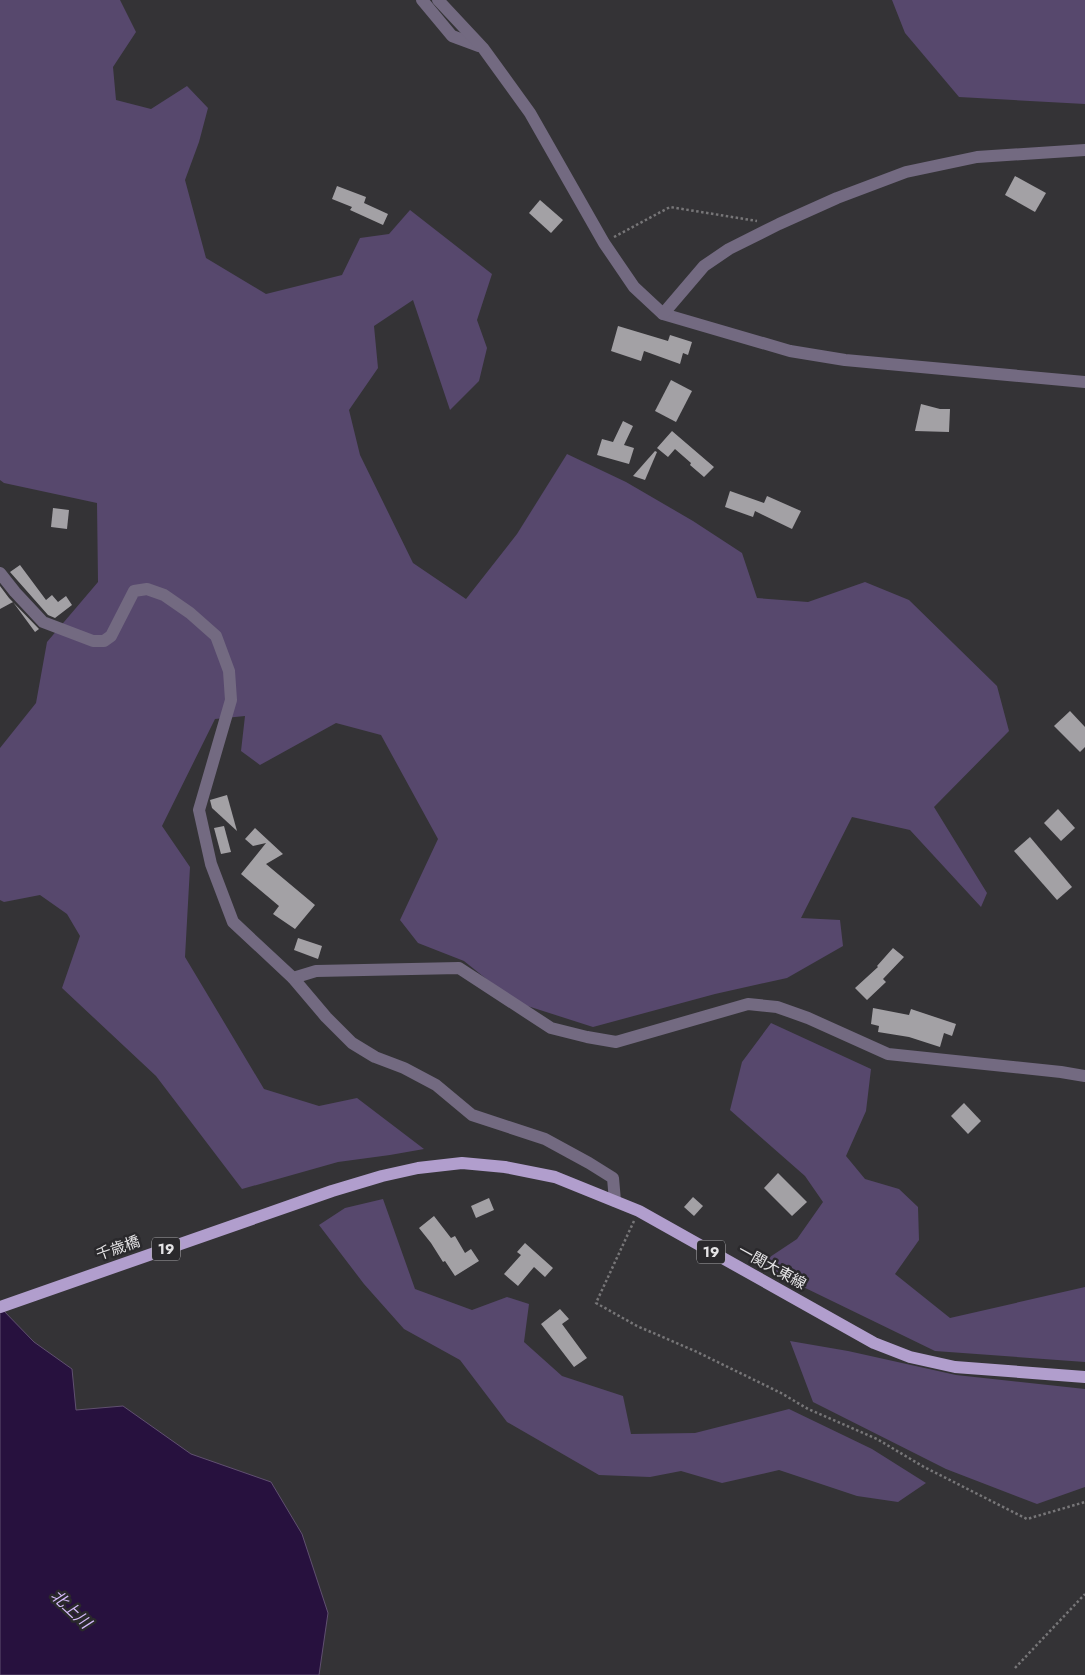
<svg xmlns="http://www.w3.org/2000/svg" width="1085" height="1675" font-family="Jost,'Noto Sans JP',sans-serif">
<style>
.green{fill:#57486d}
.water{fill:#27113e;stroke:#605070}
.building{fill:#a3a1a5}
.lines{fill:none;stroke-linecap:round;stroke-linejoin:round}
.path{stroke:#777678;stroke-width:2.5;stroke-dasharray:2.5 2.5;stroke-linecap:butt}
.minor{stroke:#736a81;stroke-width:12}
.major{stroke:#b19ecd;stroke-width:12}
.labels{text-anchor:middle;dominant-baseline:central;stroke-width:5;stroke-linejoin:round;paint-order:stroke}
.shield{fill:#2a292c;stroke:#adacae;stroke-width:1}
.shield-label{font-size:14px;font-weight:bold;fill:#e5e4e6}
.street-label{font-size:15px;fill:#e5e4e6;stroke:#2a292c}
.water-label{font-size:16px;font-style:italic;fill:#d4baf9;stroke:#2a292c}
</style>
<rect width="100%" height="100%" fill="#343336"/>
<!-- green -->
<g class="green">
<path d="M0,0H120L136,32L113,67L116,100L151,109L187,86L208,108L199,142L185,180L206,258L266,294L342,275L360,238L389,234L410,210L492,274L477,320L487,348L479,381L450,410L413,300L374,326L378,368L349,410L360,455L413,563L466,599L517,534L567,454L626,482L693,521L742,553L757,598L808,602L865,582L909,600L997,686L1009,731L934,807L987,893L981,907L910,830L852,817L801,918L840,920L843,946L787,978L715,994L593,1027L515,1002L464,961L418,943L400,920L438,839L381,735L336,723L260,765L241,751L245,716L215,719L162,826L190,867L185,957L264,1089L319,1106L357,1098L424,1149L390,1155L338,1162L242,1189L156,1076L62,988L80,936L67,914L40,895L4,902L0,900V748L36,703L47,642L98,582L97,503L4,483L0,480Z"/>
<path d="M892,0H1085V104L959,97L905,33Z"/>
<path d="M771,1023L871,1069L866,1111L846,1156L865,1179L899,1189L918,1207L919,1240L895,1274L950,1318L1085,1287V1362L935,1351L758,1265L797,1239L823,1202L805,1176L730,1110L742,1062Z"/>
<path d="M383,1199L415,1289L472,1310L507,1297L529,1304L524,1342L562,1376L623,1396L631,1434L695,1433L789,1409L872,1449L926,1483L898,1502L857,1496L779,1470L722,1483L681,1471L650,1477L599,1475L507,1422L460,1360L404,1329L364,1284L319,1225L345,1208Z"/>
<path d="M790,1341L848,1351L956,1375L1085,1389V1487L1037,1504L946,1469L813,1402Z"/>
</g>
<!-- water -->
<path class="water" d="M0,1307L34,1342L72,1369L76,1410L123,1406L191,1454L271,1482L302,1534L328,1613L319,1675H0Z"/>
<!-- building -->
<g class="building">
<path d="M1015,176L1046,193L1035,212L1005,195Z"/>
<path d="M337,186L366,197L364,203L388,214L383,225L350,210L352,207L332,199Z"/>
<path d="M540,200L563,220L551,233L529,213Z"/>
<path d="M618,326L668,341L670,335L692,342L688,355L683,353L680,364L644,351L641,361L611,351Z"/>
<path d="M671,380L692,391L676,422L655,411Z"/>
<path d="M921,404L940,409H950L949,432L915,431Z"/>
<path d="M623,421L633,426L624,445L634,448L629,464L597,455L602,439L613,442Z"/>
<path d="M672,431L714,467L704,477L690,465L691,463L675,449L668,457L657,448Z"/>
<path d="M655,451L657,452L645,480L633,476Z"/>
<path d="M730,491L764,503L767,496L801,511L792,529L755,511L753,517L725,507Z"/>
<path d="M53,508L69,510L67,529L51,527Z"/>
<path d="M20,565L46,600L52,595L58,602L66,596L72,605L55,618L48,615L10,572Z"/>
<path d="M0,586L9,598L39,629L35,632L13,602L0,609Z"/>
<path d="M1070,711L1085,727V747L1080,752L1054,726Z"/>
<path d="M227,795L237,831L212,808L210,800Z"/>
<path d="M1058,809L1075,828L1061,841L1044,823Z"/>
<path d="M224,826L231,852L221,854L214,828Z"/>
<path d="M255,828L283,854L266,864L315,905L295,929L273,914L279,906L241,874L266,843L253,846L245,839Z"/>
<path d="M1030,837L1072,887L1057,900L1014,851Z"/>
<path d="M298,938L322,946L318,959L294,950Z"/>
<path d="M893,948L904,957L883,979L886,982L867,1000L855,988L878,967L877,966Z"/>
<path d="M873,1008L909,1015L911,1009L956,1024L952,1036L944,1033L940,1047L909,1037L878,1032L879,1026L871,1024Z"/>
<path d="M964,1103L981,1121L968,1134L951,1116Z"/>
<path d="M778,1173L807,1202L792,1216L764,1188Z"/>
<path d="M693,1197L703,1206L694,1216L684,1207Z"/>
<path d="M489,1198L494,1210L476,1218L471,1206Z"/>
<path d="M434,1216L451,1238L455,1236L465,1253L471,1249L479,1261L455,1276L445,1261L443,1262L431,1243L419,1228Z"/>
<path d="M525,1243L553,1268L545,1277L534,1267L518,1286L504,1274L521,1255L517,1252Z"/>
<path d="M560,1309L569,1319L562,1324L587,1358L574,1367L541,1324Z"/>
</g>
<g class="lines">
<!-- path -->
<g class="path">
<path d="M614,237L670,207L757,221"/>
<path d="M634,1221L596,1303L637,1326L695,1351L781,1393L808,1409L877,1439L924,1467L1027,1519L1085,1502"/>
<path d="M1015,1668L1085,1594"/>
</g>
<!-- minor -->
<g class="minor">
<path d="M422,0L452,36L479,46"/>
<path d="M438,0L483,48L530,113L604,243L634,287L663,314L790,351L845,360L1085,382"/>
<path d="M663,314L704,266L729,249L779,224L837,198L906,172L977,157L1085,150"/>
<path d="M0,573L15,592L43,622L93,641H104L111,636L134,591L147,589L164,595L190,613L216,636L229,671L231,700L199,810L211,864L233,922L293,978L326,1017L352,1043L375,1057L404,1068L436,1085L472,1115L545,1139L589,1163L613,1178L615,1201"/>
<path d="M293,978L316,971L459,968L551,1028L587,1037L616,1042L748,1004L777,1007L808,1018L888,1054L1061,1072L1085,1076"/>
</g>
<!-- major -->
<path class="major" d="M0,1307L332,1191L382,1176L418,1168L462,1163L505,1167L555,1177L639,1211L874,1343L910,1357L955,1367L1085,1377"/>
</g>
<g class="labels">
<!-- shield labels -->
<g class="shield">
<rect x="152" y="1237.5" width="28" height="23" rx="4"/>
<rect x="697" y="1240.5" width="28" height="23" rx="4"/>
</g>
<g class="shield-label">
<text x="166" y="1249">19</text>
<text x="711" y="1252">19</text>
</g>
<!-- street labels -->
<g class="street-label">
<text transform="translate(118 1248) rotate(-19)">千歳橋</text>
<text transform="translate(772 1267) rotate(29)">一関大東線</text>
</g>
<!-- water labels -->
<g class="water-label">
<text transform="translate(71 1609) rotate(43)">北上川</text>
</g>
</g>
</svg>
